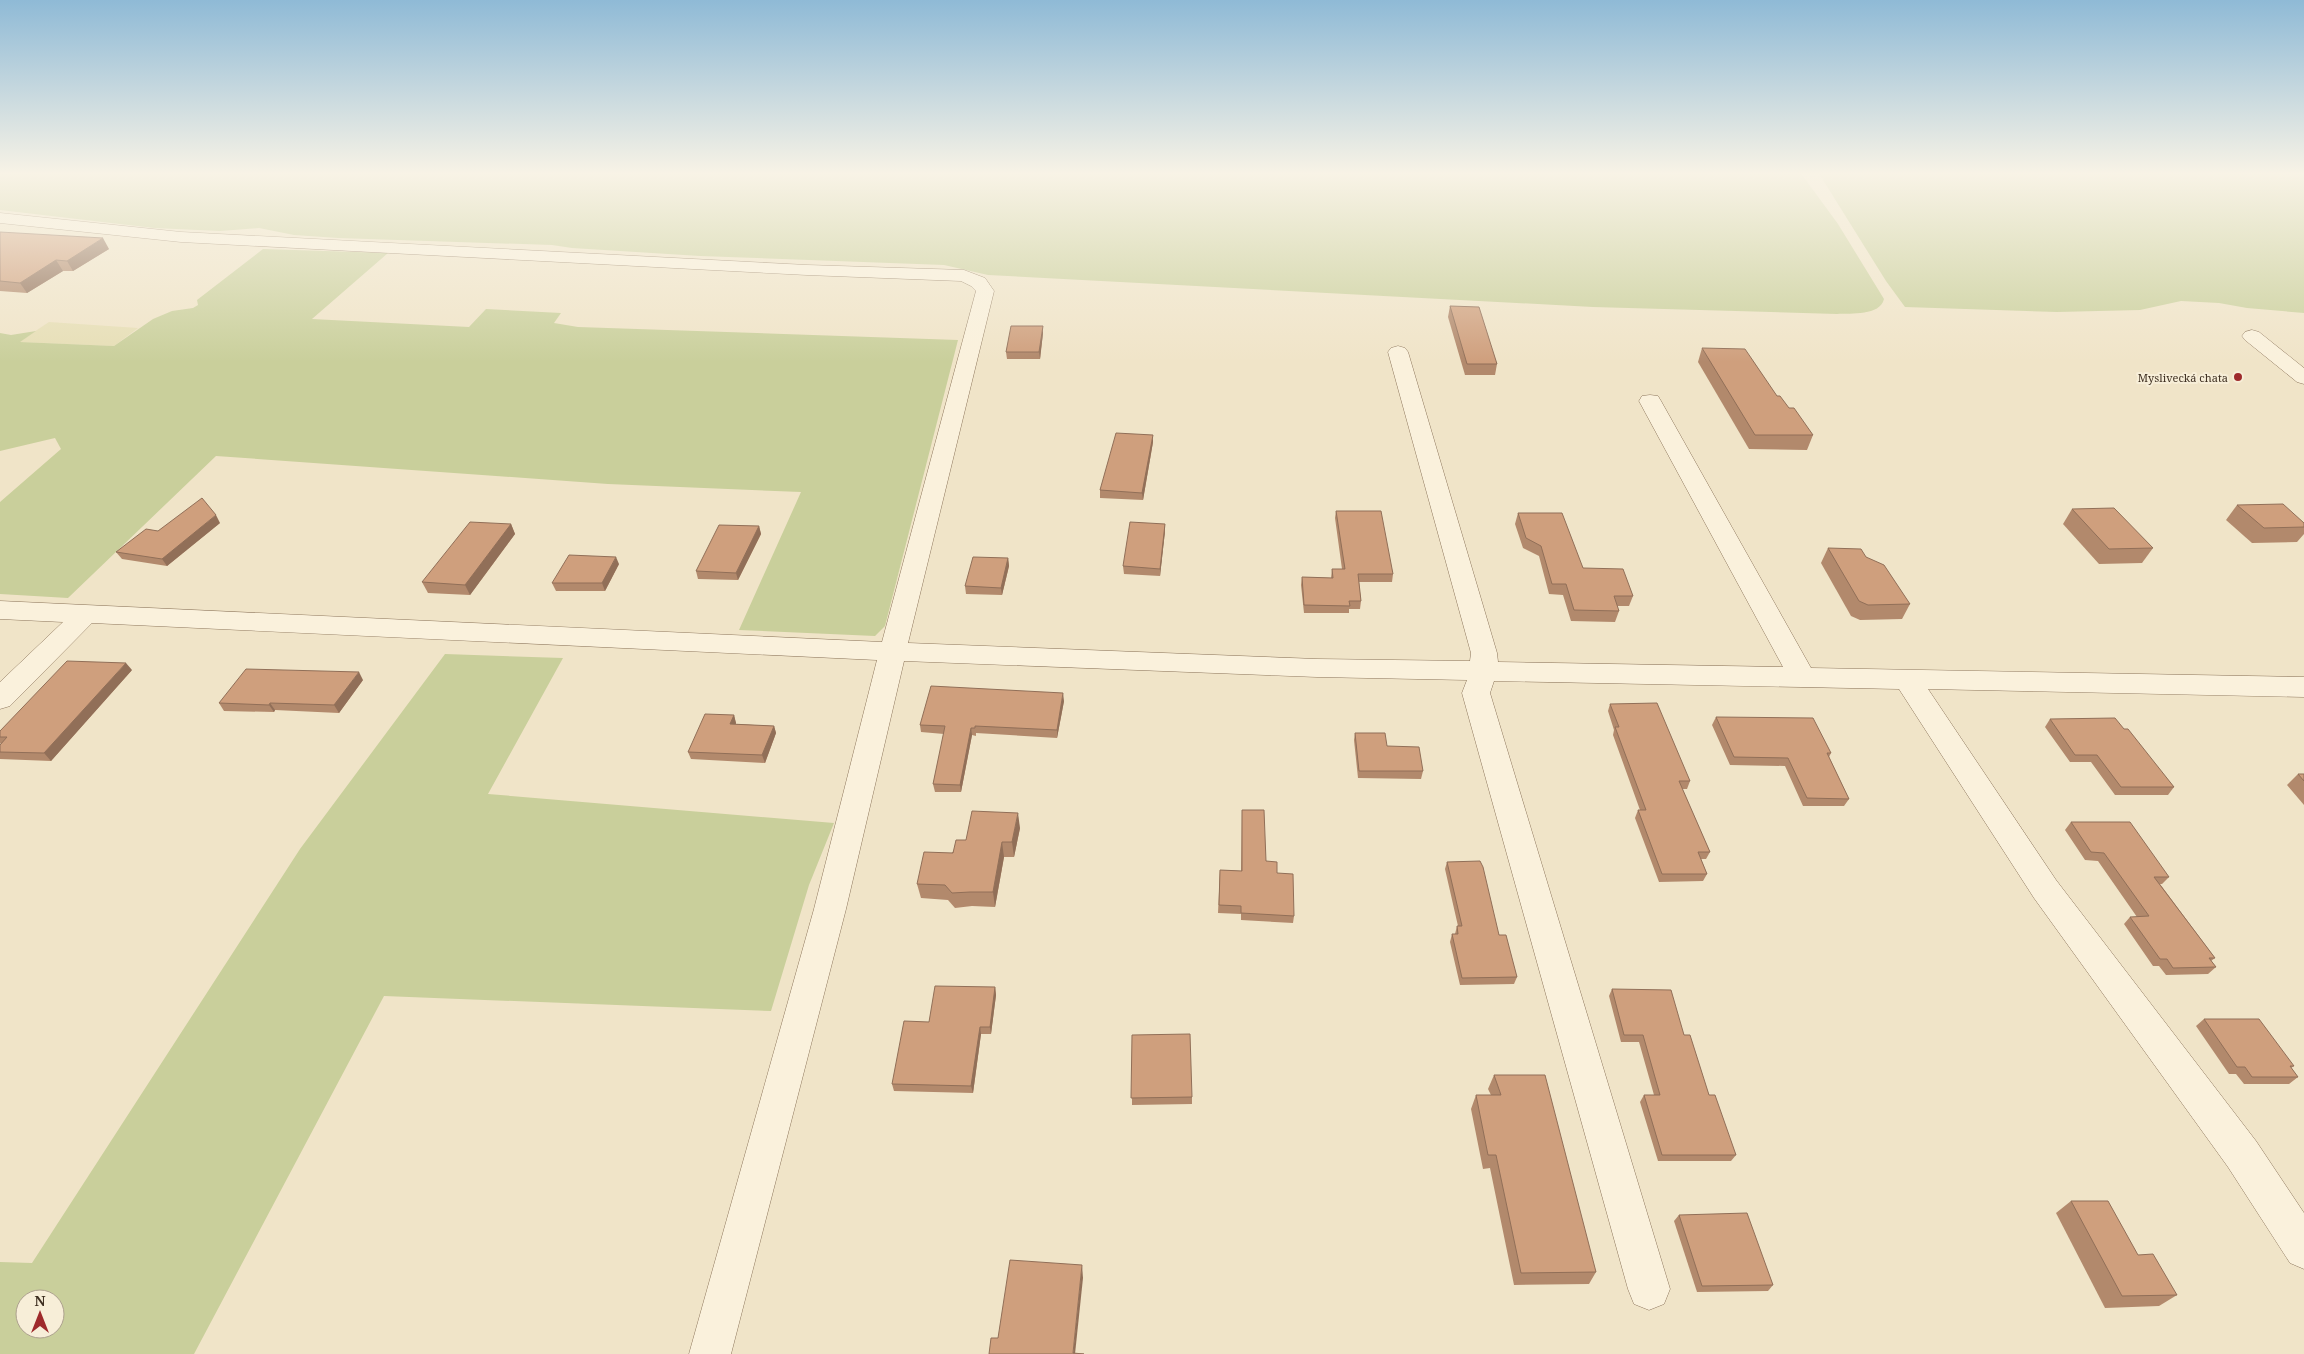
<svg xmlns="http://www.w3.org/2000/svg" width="2304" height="1354" font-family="'Noto Serif',serif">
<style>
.farmland{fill:#e6deb5}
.green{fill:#c9cf9b;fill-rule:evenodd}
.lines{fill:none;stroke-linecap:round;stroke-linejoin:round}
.street-casing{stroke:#8d765c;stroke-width:1}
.street{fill:#faf1dc;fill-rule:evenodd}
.wall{fill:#b2896c}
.shaded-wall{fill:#916f58}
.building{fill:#cf9f7d;stroke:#916f58}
.poi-dot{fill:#9e2a2b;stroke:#f7eed8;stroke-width:2}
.labels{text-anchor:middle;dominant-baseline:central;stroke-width:4;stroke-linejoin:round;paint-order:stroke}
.far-poi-label{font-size:11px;fill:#3d2e20;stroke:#f7eed8;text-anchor:end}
</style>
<rect width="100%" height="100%" fill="#f0e4c8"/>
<!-- farmland -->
<path class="farmland" d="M49,322L138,328L114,346L19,342Z"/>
<!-- green -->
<g class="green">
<path d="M0,172H1800L1838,224L1884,299C1880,316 1851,313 1837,314L1593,307L988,275L944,265L700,256L572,248L552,245L338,238L294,235L259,228L220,231L154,228L0,210Z"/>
<path d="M1818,172H2304V313L2247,308L2219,303L2181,301L2140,310L2057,312L1905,307L1886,281Z"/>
<path d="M263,249L388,253L312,319L469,327L486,309L561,313L554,323L578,327L958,340L885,626L875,636L739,630L801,492L608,484L216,456L68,598L0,594V502L61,449L55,438L0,451V333L11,335L36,331L20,342L114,346L153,319L172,311L193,308L198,305L197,300Z"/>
<path d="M445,654L563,658L488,794L834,823L809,885L771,1011L384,996L194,1354H0V1262L32,1263L300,849ZM25,1299H55V1329H25Z"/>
</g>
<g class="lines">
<defs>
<g id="street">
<path d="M0,213L181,232L807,265L964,270L985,278L994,291L908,643L1317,659L1470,661L1471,653L1388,352L1391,348L1398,346L1405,348L1408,352L1497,653L1498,662L1783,667L1639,401L1642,396L1650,395L1658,396L1661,401L1811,668L2304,677V697L1928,689L2056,880L2256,1141L2304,1213V1269L2290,1263L2228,1167L2034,898L1899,689L1494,681L1490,693L1670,1289L1664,1304L1649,1310L1634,1304L1628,1289L1462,693L1467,680L1317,677L904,661L846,909L731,1354H689L814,909L877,660L92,623L10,706L0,709V682L63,622L0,619V601L882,642L976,291L971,286L961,281L807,275L181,242L0,223Z"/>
<path d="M2252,330L2259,332L2304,368V384L2297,382L2245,340L2242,336L2245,332Z"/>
</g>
</defs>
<!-- street casing -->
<use href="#street" class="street-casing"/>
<!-- street -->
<use href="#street" class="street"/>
</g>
<!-- wall -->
<g class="wall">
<path d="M0,232L109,249L73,271H63L27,293L0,291Z"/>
<path d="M1450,306L1497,364L1495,375H1465L1448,317Z"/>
<path d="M1043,333L1040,359H1007L1006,352Z"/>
<path d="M1702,348L1777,396L1813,435L1807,450L1749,449L1698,362Z"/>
<path d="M1153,442L1143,500L1100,498V490Z"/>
<path d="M2237,505L2304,523V534L2297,542L2252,543L2226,520Z"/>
<path d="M2072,509L2153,548L2142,563L2099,564L2063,524Z"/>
<path d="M1336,511L1393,574L1392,582H1359L1361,601L1360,609H1349V613H1304L1301,585L1302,577L1331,578L1332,569H1342L1335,518Z"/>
<path d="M1518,513L1583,568L1633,596L1629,606H1617L1619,611L1615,622L1571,621L1563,595L1549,594L1539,556L1523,548L1515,524Z"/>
<path d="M220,523L167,566L122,559L116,552L158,531Z"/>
<path d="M511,524L515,534L470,595L428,593L422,582Z"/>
<path d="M1165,524V531L1160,576L1124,574L1123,566Z"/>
<path d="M759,526L761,534L738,580L698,579L696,571Z"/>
<path d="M1828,548L1866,557L1910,604L1902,619L1860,620L1851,616L1821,563Z"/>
<path d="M1008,558L1009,566L1002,595L966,594L965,586Z"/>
<path d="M619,564L605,591H556L552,583Z"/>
<path d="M132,670L51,761L0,759V745L1,744L0,743V731Z"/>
<path d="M363,680L339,713L275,710L274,712L224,711L219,703Z"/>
<path d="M1064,701L1057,738L976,733V736L972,735L961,792H935L933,784L944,734L921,732L920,725Z"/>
<path d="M1610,704L1690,781L1687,789H1682L1710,852L1706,859H1701L1707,874L1703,881L1659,882L1635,818L1638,810H1640L1613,735L1614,730L1608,711Z"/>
<path d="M734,715L736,724L774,726L776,733L765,763L691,759L688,752Z"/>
<path d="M1716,717L1831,753L1829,757L1849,799L1844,806H1803L1785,766L1730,765L1712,725Z"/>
<path d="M2050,719L2124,729L2174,787L2168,795H2115L2091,762H2070L2045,727Z"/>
<path d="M1355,733L1387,746L1423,771L1421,779L1358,778L1354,740Z"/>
<path d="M2298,774H2304V805L2287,785Z"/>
<path d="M1242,810L1266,861L1277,873L1294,916L1293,923L1241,920V914L1218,913L1220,870L1241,871Z"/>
<path d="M2071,822L2169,877L2162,884H2160L2215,958L2211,961L2216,967L2208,974L2166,975L2159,966H2153L2124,924L2130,917H2137L2098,861L2085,860L2065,830Z"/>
<path d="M1020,828L1014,857H1004L995,907L972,906L955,908L948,900L921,898L917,884L966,840Z"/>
<path d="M1447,862L1499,935L1517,977L1514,984L1460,985L1450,942L1452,934H1455L1457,926H1458L1445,869Z"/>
<path d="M995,987L996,995L991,1034H981L973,1093L894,1091L892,1084L929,1022Z"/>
<path d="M1612,989L1684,1035L1709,1095L1736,1155L1731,1161H1658L1640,1102L1644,1095H1654L1639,1042H1621L1609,996Z"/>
<path d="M2204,1019L2294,1066L2291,1068L2298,1077L2289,1084H2244L2236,1074H2229L2196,1026Z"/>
<path d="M1132,1035L1192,1097V1104L1132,1105Z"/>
<path d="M1494,1075L1596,1272L1589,1284L1514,1285L1490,1168L1483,1169L1471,1109L1476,1095H1491L1488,1089Z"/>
<path d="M2071,1201L2138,1255L2177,1295L2159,1306L2105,1308L2056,1213Z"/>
<path d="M1679,1215L1773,1285L1768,1291L1697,1292L1674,1221Z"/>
</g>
<!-- shaded-wall -->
<g class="shaded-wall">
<path d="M103,238L109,249L73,271L67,261Z"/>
<path d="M56,260L63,271L27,293L20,283Z"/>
<path d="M1043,326V333L1040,359L1039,352Z"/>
<path d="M1153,435V442L1143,500L1142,493Z"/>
<path d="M216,515L220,523L167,566L162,559Z"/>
<path d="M511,524L515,534L470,595L465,585Z"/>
<path d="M1165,524V531L1160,576V569Z"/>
<path d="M759,526L761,534L738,580L736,573Z"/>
<path d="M616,557L619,564L605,591L602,583Z"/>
<path d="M1008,558L1009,566L1002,595L1001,588Z"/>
<path d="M126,663L132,670L51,761L44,753Z"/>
<path d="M359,672L363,680L339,713L334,705Z"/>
<path d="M1063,693L1064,701L1057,738V730Z"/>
<path d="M270,703L275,710L274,712L269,705Z"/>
<path d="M734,715L736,723L733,731L730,724Z"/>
<path d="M774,726L776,733L765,763L762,755Z"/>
<path d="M971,728L972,735L961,792L960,785Z"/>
<path d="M1018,813L1020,828L1014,857L1012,842Z"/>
<path d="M1002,842L1004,857L995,907L993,892Z"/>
<path d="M995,987L996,995L991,1034L990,1027Z"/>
<path d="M980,1027L981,1034L973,1093L971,1086Z"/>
<path d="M1082,1265L1083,1278L1075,1354H1073Z"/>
</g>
<!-- building -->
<g class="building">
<path d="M0,232L103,238L67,261L56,260L20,283L0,281Z"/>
<path d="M1450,306L1479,307L1497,364H1467Z"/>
<path d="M1011,326H1043L1039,352H1006Z"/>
<path d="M1702,348L1745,349L1777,396H1780L1789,408H1794L1813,435H1755Z"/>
<path d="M1116,433L1153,435L1142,493L1100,490Z"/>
<path d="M202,498L216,515L162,559L116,552L146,529L158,531Z"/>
<path d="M2283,504L2304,523V527L2264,528L2237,505Z"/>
<path d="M2114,508L2153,548L2109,549L2072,509Z"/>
<path d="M1336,511H1381L1393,574H1358L1361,601H1349L1350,606L1304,605L1302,577L1333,578L1332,569H1345Z"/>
<path d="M1518,513H1562L1583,568L1623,569L1633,596H1614L1619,611L1574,610L1566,584H1552L1541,546L1526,538Z"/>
<path d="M470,522L511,524L465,585L422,582Z"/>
<path d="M1130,522L1165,524L1160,569L1123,566Z"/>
<path d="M719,525L759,526L736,573L696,571Z"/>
<path d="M1828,548L1861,549L1866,557L1884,565L1910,604L1868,605L1859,601Z"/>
<path d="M569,555L616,557L602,583H552Z"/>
<path d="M973,557L1008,558L1001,588L965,586Z"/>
<path d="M67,661L126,663L44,753L0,752V745L7,737H0V731Z"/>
<path d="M246,669L359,672L334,705L270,703L269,705L219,703Z"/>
<path d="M931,686L1063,693L1057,730L975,726V728H971L960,785L933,784L945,726L920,725Z"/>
<path d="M1657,703L1690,781H1679L1710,852H1698L1707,874H1662L1638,810H1646L1615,727H1619L1610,704Z"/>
<path d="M705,714L734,715L730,724L774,726L762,755L688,752Z"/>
<path d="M1716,717L1813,718L1831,753H1827L1849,799L1807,798L1788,758L1734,757Z"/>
<path d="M2115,718L2124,729H2128L2174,787H2121L2097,755H2075L2050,719Z"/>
<path d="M1355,733H1385L1387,746L1419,747L1423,771H1359Z"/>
<path d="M2298,774H2304V781Z"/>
<path d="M1242,810H1264L1266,861L1277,862V873L1293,874L1294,916L1241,913V906L1219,905L1220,870L1242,871Z"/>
<path d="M972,811L1018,813L1012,842H1002L993,892H970L952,893L945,885L917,884L924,852L953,853L956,840H966Z"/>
<path d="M2071,822H2130L2169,877H2154L2215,958H2209L2216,967L2173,968L2167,959H2160L2130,917L2149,916L2104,853L2091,852Z"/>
<path d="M1480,861L1483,867L1499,935H1506L1517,977L1462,978L1452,934H1458L1457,926H1462L1447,862Z"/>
<path d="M935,986L995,987L990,1027H980L971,1086L892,1084L904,1021L929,1022Z"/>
<path d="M1612,989L1671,990L1684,1035H1690L1709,1095H1715L1736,1155H1662L1644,1095H1660L1643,1035H1624Z"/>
<path d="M2204,1019H2259L2294,1066H2290L2298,1077H2252L2245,1067H2237Z"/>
<path d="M1190,1034L1192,1097L1131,1098L1132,1035Z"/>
<path d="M1494,1075H1545L1596,1272L1521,1273L1496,1155H1488L1476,1095H1501Z"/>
<path d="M2071,1201H2108L2138,1255L2153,1254L2177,1295L2122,1296Z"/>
<path d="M1747,1213L1773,1285L1702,1286L1679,1215Z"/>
<path d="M1010,1260L1082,1265L1073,1353L1084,1354H989L991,1338H998Z"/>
</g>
<!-- sky -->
<linearGradient id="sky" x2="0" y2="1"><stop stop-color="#8fbad6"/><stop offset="0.48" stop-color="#f8f3e6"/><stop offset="1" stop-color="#f8f3e6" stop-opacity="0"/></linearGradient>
<rect width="2304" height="362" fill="url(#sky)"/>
<!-- markers -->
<circle class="poi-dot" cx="2238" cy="377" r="5"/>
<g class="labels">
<!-- far-poi labels -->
<g class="far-poi-label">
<text x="2228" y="377">Myslivecká chata</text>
</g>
</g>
<!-- north arrow -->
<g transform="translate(40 1314)"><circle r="24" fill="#f7eed8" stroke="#ada18e"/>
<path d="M0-4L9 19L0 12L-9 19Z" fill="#9e2a2b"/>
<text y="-8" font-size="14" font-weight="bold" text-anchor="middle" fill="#3d2e20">N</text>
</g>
</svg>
